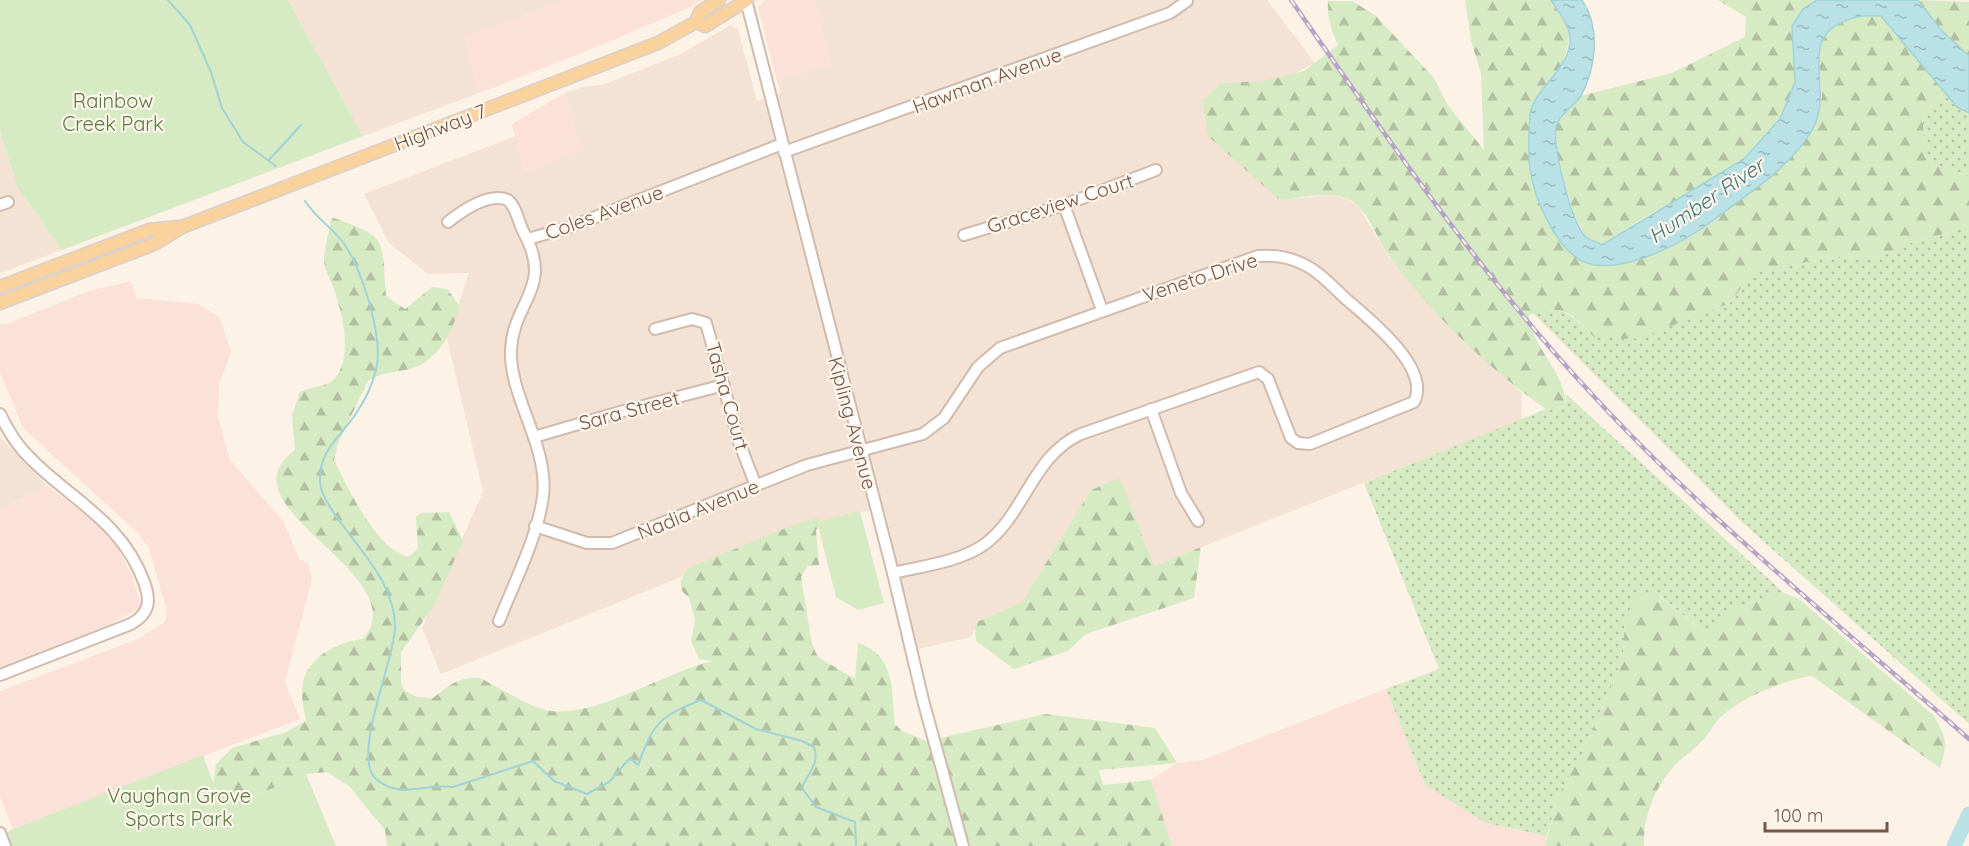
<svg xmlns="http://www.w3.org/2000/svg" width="1969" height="846" font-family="Quicksand,sans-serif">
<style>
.residential{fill:#f4e3d4}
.commercial{fill:#fce1d9}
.grass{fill:url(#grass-dots)}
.forest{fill:url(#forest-firs)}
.park{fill:#d6eac4}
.water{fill:url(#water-ripples);stroke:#a0d3d8;stroke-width:1.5}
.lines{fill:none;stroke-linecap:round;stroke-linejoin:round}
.stream{stroke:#a0d3d8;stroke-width:2}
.river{stroke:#bae2e6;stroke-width:15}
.minor-casing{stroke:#d0bbae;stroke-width:14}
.major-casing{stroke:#d8d0cc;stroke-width:15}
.minor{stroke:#fff;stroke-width:10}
.major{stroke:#fad29e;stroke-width:12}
.rail-casing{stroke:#b4a4c6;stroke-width:4.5}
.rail{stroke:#fff6ec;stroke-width:2;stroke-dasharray:7;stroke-linecap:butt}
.labels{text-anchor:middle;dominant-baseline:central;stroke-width:4.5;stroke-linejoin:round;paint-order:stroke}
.street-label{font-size:20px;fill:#75574a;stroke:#fff6ec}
.park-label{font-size:20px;fill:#577b42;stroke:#fff6ec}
.water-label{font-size:21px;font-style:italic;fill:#3e757b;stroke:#fff6ec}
</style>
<defs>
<pattern id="grass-dots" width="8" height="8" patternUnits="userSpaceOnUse" patternTransform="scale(1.5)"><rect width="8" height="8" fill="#d6eac4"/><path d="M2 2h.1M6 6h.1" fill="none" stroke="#b2c0a1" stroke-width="1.8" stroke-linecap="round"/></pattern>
<pattern id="forest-firs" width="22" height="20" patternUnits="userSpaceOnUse" patternTransform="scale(1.5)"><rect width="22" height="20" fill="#d6eac4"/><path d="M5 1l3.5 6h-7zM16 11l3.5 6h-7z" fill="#b2c0a1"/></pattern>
<pattern id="water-ripples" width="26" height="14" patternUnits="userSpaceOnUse" patternTransform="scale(1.5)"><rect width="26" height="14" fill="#bae2e6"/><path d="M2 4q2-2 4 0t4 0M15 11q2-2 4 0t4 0" fill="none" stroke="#9cbabc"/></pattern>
</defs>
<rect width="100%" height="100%" fill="#fcf2e5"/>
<!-- residential -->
<g class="residential">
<path d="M288,0H568L465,37L479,93L363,136Z"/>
<path d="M815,0H1267L1315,63L1288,77L1263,81L1282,200L1331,195L1345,198L1358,206L1388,256L1440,317L1522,393L1521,420L1154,566L1120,479L1091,490L1022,602L979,621L971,637L918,649L884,507L817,522L441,674L422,628L483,492L447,338L469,273L428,274L389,243L364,194L516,136L525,172L579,151L565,93L582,87L602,85L679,55L731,25L738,30L757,101L781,93L777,81L830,64Z"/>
<path d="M0,131L18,188L62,250L0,273Z"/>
<path d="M0,437L47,486L0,509Z"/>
</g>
<!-- commercial -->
<g class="commercial">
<path d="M568,0H702L688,8L584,52L479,93L465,37Z"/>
<path d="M765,0H815L830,64L777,81L758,7Z"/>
<path d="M565,93L580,151L525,172L512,124Z"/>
<path d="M131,281L136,298L199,304L220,318L231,352L219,384L218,418L230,460L283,521L300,560L308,563L312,579L285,682L300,719L13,829L0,796V691L138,639L165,622L167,612L149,548L138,533L23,428L0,372V324H7L89,291Z"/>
<path d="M47,486L111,534L131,574L142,607L111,624L0,667V509Z"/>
<path d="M1386,689L1425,785L1486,823L1547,836L1545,846H1172L1151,780L1177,763L1203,760Z"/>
</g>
<!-- grass -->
<g class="grass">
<path d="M1949,97L1957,107L1969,113V176L1934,164L1924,155L1923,121L1935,100Z"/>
<path d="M1969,227V724L1744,524L1532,312C1565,305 1572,315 1594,337L1730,303L1752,273L1821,259L1880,256L1891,253L1896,247Z"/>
<path d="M1566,394L1784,593L1733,608L1706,634L1659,595L1625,618L1623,654L1613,683L1582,754L1558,795L1547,836L1486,823L1425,785L1386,689L1439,669L1364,483L1546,409L1566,406Z"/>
</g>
<!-- forest -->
<g class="forest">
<path d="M1465,0H1551L1564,19L1570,37L1561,70L1545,85L1530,169L1606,264L1636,261L1688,238L1714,220L1822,98L1818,47L1827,30L1857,15L1881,16L1949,97L1935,100L1923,121L1924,155L1934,164L1969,176V227L1896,247L1891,253L1880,256L1821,259L1752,273L1730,303L1638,339L1594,337C1587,330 1578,319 1570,314C1560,308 1537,308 1529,316C1533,350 1565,371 1566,406L1546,409C1490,370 1429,312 1389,256C1376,238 1368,207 1346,198C1328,191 1301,198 1282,200L1277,198L1208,136L1202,101L1221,83L1263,81L1304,71L1338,45C1331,31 1327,16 1328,1H1352L1375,15L1434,78L1447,104L1484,150L1481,74L1471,40Z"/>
<path d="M1718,0H1817C1779,23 1798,45 1795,81C1794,91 1786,110 1780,119C1752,166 1690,191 1645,217C1630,226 1616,236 1602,245L1585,236L1574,214L1555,152L1556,126L1580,96L1672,73L1745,37L1746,17Z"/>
<path d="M1918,0L1969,2V56L1941,30Z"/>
<path d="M331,217C390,238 381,237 386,296L405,309L432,287L447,289L459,305C455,329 438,360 413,368C398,373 382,371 368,381L338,443L334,460C349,490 375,547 408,557L418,549L416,517L421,513L449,512L463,541L434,606L401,652V684L405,691L417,697L433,698C448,686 459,676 480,678C500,688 524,704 546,710C590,721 667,671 713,661L699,659L691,641L695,620L689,598L681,590V580L688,568L798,523L818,518L822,523L816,530L819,565L808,566L801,577L812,644L818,657L855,679L858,643C896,655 891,690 895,724L902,731L927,741L1046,714L1155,728L1177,763L1099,770L1103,785L1151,780L1172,846H387L385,830L349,786L327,772L306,774L237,804L226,805L213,784L216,764L232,748L286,732L306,721C304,709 300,696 303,683C308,656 339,642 363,639C419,574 216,507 295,450L292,416L300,392C311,386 325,388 334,379C354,357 342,313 334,289C331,280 323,267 324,258C325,244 330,231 331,217Z"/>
<path d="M1120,478L1154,566L1201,547L1194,598L1086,634L1068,651L1014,669L976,641L975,628L979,621L1022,602L1091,490Z"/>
<path d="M1784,593L1799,599L1933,715C1947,737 1948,743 1940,768L1812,676C1786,679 1735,700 1718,720C1712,727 1708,736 1701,742C1695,749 1687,754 1680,760C1657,782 1643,814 1644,846H1545L1558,795L1582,754L1613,683L1623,654L1625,618L1637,596L1658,595L1706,634L1733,608Z"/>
</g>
<!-- park -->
<g class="park">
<path d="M0,0H288L363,136L62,250L18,188L0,131Z"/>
<path d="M860,511L884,603L858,610L836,597L817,522Z"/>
<path d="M203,755L218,796L226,805L237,804L306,774L336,846H0V836L13,829Z"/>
</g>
<!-- water -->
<path class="water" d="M1551,0H1582C1601,28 1596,67 1581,96C1574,106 1558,116 1556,128C1552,146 1572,225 1586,237C1590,240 1597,242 1602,245L1744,159L1780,119L1795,82L1792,26L1803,9L1817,0H1918L1941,30L1969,56V113L1957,107L1881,16C1864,15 1854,16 1838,24C1800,44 1834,94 1812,130C1791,167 1749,193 1716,218C1687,241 1625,275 1587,263C1557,253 1534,198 1530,169C1528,152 1529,131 1530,115C1533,88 1573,68 1570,36C1568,23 1558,11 1551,0Z"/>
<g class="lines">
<!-- stream -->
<g class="stream">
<path d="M168,0L190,25L211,72L222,108L243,142L276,166"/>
<path d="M269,160L301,125"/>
<path d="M305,201C317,219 330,226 342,241C362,266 384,339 376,370C372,386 364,402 355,415C339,439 319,450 320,481C320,492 328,504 334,513C358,549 395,582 395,627C395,659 352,754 375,778C398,800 426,783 453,787L533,761L554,781L587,794L609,782L630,758L638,765C654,723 658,717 701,700L756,729L802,741L814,747C820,764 808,772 802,788L816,807L855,822L856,846"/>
</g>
<!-- river -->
<path class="river" d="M1954,846L1969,814"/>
<defs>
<g id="minor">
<path d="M746,0L893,573L923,700L963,846"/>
<path d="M784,152L1170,13L1187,1"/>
<path d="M0,205L8,202"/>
<path d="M1064,205L1102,310"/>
<path d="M448,222C462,211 489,192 508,200C517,208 518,222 524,233C554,288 513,301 511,350C509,397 549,446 543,496C538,536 514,583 499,621"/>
<path d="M964,235L1064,205L1156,170"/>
<path d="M528,239L570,227L782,144"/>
<path d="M655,329L692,319L706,323L739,442L756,486"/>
<path d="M1151,409L1181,493L1198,521"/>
<path d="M0,414C8,431 17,446 31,459C73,501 122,522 144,582C151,601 150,613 131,624L0,675"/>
<path d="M534,437L620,412L724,385"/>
<path d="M535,526L587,543H612L807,465L923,434L944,418L978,367L1000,348L1258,256C1273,255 1289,257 1303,264C1320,272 1333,287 1346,299C1368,318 1432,368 1414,402L1310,444L1298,443L1291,438L1268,379L1259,372L1081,434C1033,455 1025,514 985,544C960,562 922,566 893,573"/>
<path d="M0,833L5,846"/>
</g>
<g id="major">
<path d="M696,22L705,26L747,0"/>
<path d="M0,287L149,230L178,227"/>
<path d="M0,303L154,244L182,227L658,43L696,22L700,12L719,0"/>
</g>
</defs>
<!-- minor casing -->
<use href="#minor" class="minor-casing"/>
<!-- major casing -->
<use href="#major" class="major-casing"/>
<!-- minor -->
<use href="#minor" class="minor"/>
<!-- major -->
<use href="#major" class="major"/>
<defs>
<path id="rail" d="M1291,0C1385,135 1476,269 1588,390C1703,516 1841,626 1969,739"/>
</defs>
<!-- rail casing -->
<use href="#rail" class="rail-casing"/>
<!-- rail -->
<use href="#rail" class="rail"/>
</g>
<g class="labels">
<!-- street labels -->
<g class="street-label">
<text transform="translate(987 80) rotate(-20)">Hawman Avenue</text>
<text transform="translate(440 127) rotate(-21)">Highway 7</text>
<text transform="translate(1060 203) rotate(-18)">Graceview Court</text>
<text transform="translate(604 212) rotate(-20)">Coles Avenue</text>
<text transform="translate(1200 277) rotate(-18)">Veneto Drive</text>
<text transform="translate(728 396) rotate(74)">Tasha Court</text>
<text transform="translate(629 410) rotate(-15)">Sara Street</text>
<text transform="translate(853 423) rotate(75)">Kipling Avenue</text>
<text transform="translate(698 509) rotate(-22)">Nadia Avenue</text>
</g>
<!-- park labels -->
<g class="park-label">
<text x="113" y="100">Rainbow<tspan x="113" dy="23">Creek Park</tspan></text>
<text x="179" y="795">Vaughan Grove<tspan x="179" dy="23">Sports Park</tspan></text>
</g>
<!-- water labels -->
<g class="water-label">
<text transform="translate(1706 200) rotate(-34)">Humber River</text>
</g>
</g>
<!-- scale -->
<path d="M1765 822v9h122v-9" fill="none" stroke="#75574a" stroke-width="3"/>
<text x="1774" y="822" font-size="18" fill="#75574a" stroke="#fff6ec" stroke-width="4.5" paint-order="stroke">100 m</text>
</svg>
